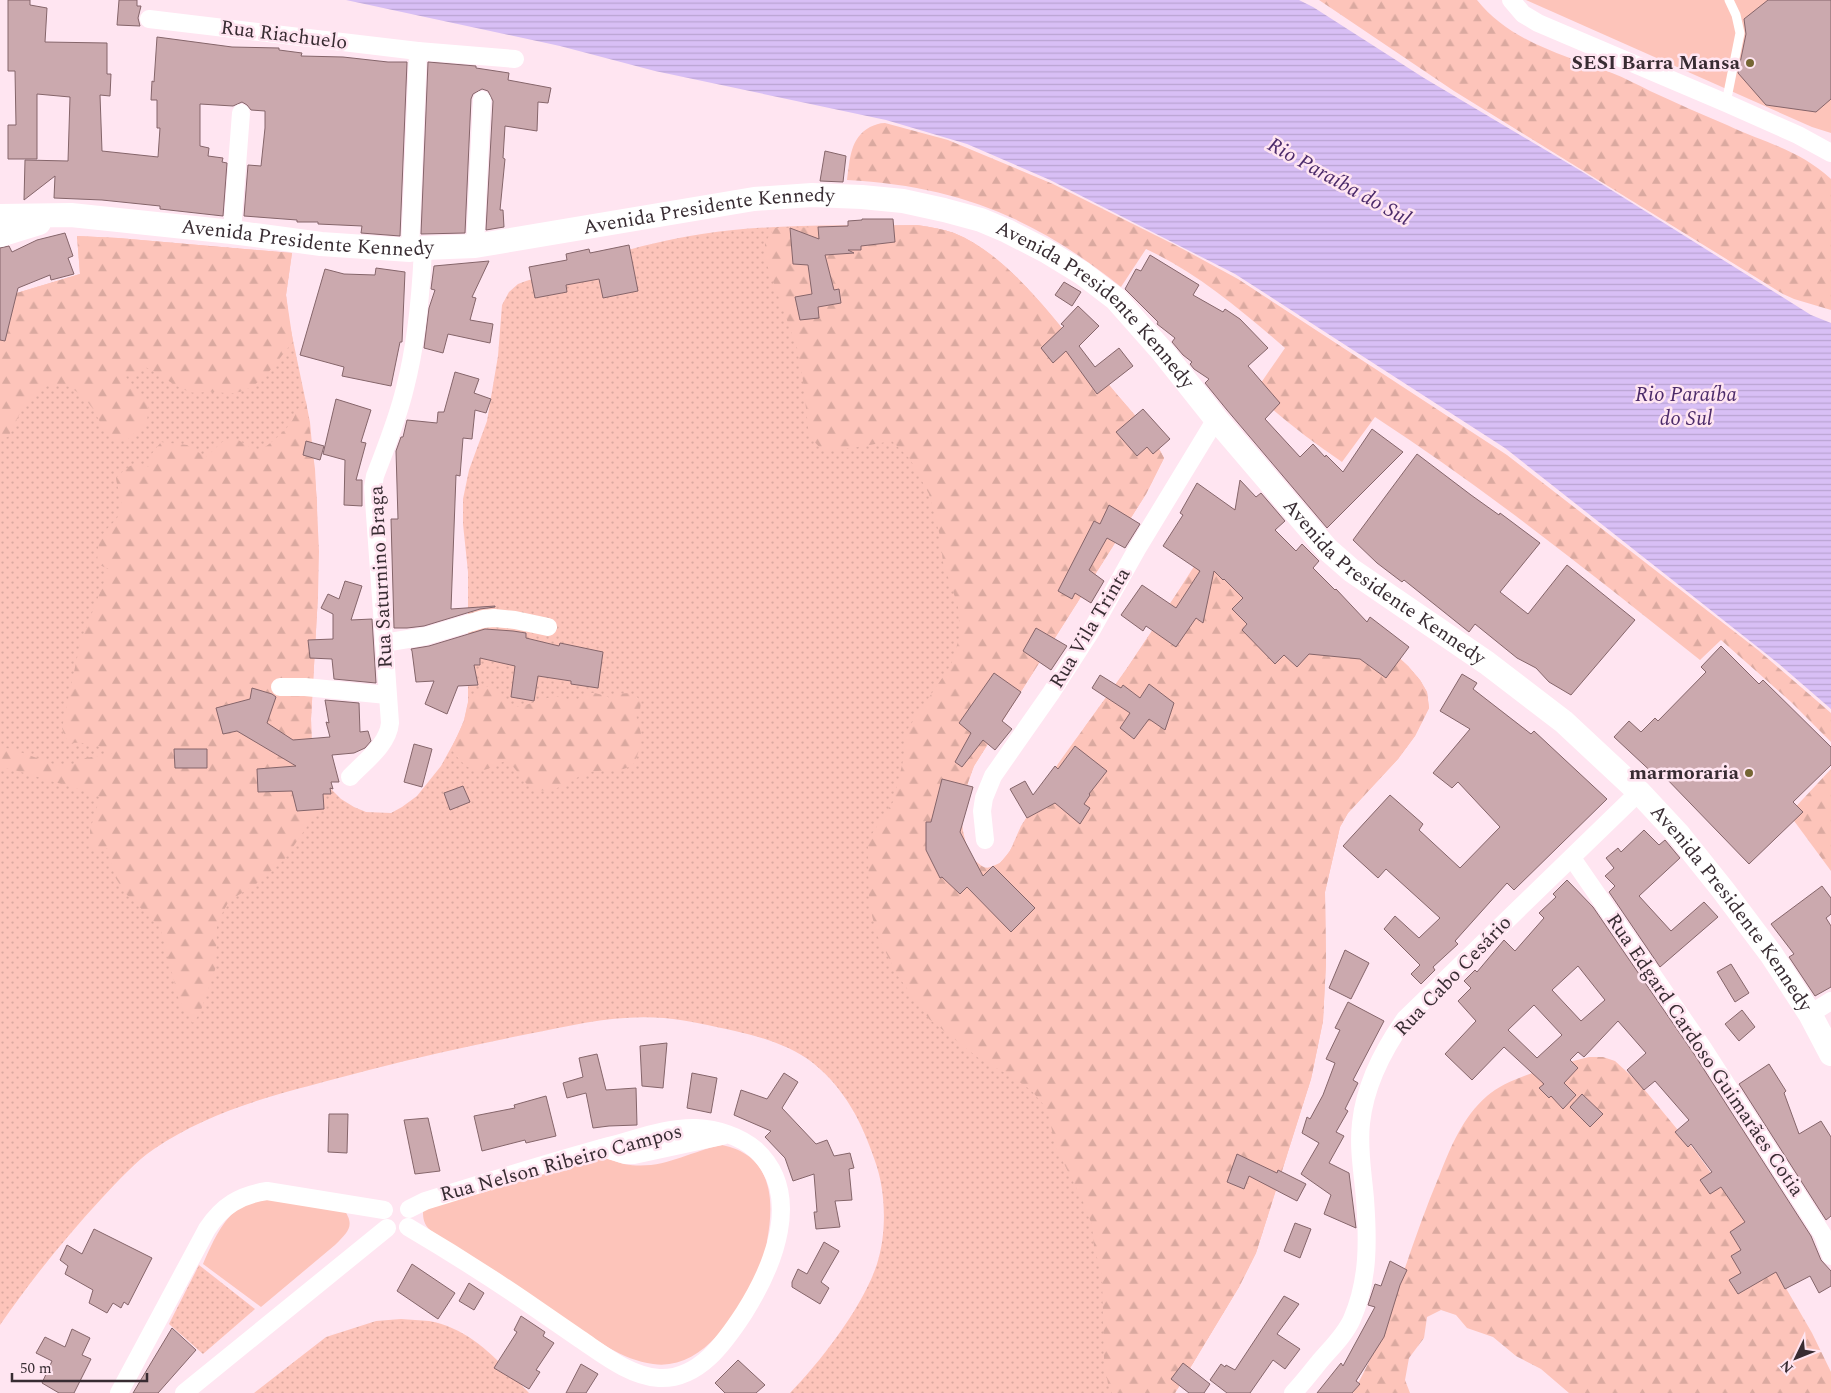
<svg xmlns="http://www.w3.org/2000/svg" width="1831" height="1393" font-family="Spectral,serif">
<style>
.grass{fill:url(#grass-dots)}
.forest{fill:url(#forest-firs)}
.green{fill:#fdc4ba}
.water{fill:url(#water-rules)}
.building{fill:#cba9ae;stroke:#85656a;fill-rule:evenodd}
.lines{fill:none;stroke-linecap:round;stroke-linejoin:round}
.service{stroke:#fff;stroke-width:9}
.minor{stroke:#fff;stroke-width:18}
.secondary{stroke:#fff;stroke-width:24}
.poi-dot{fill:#756633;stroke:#ffe5f1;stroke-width:2}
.labels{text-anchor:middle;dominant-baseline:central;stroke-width:5;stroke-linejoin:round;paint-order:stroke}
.street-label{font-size:20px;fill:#382c32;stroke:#ffe5f1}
.poi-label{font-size:20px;font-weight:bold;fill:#382c32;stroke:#ffe5f1;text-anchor:end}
.water-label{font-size:21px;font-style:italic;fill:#4c2b6a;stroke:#ffe5f1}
</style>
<defs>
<pattern id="grass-dots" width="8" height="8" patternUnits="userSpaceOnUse" patternTransform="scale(1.25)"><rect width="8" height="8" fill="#fdc4ba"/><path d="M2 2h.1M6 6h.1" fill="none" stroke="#daa9a0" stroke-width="1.8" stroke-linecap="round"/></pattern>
<pattern id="forest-firs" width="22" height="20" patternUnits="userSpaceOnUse" patternTransform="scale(1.25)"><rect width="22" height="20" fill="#fdc4ba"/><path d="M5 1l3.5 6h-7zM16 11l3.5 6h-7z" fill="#daa9a0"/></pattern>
<pattern id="water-rules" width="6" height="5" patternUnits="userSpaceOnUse" patternTransform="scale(1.25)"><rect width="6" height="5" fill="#d8bff5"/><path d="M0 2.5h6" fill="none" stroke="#baa4d2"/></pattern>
</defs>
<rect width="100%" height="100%" fill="#ffe5f1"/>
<!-- grass -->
<g class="grass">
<path d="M917,225C930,227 942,229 954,233C1006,254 1047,311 1082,352C1104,380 1128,407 1151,434L1164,458L1146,494L974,766L964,794L962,822L963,831L968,852L972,858L984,868H988L1000,863L1010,851L1021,826L1086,725L1125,671L1234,508L1408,666L1420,680L1427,692L1429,708L1415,736L1398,759L1348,813L1340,827L1325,892L1326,963L1323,1021L1311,1079L1256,1253L1239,1287L1175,1393H790C821,1361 863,1307 877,1264C887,1233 886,1191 875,1161C862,1122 845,1089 813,1063C791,1046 762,1037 735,1031C712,1026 688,1020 664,1018C617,1014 573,1025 528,1034C474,1045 421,1056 369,1070C296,1090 218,1105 154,1149C135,1162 119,1180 102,1198C65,1238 31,1280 0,1325V298L80,274L77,236L118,238L292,253L286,295L289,321L310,422L317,501L318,595L311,719L312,751L325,783L341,799L354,807L366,812L391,813L402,807L417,796L441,766L458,735L464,720L468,702V572L463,524V499L469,470L487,421L498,356L502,305L509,292L518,284L526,281C584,263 641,243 702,234C773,223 846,226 917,225Z"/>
<path d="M199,1265L255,1309L203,1354L169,1324Z"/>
<path d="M401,1319C410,1320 420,1320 429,1321C473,1329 500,1363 529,1393H254L326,1337L376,1321Z"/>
</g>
<!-- forest -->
<g class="forest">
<path d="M1319,0H1477C1509,41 1565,56 1612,73C1625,78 1638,85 1650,91C1676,103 1701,114 1727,125C1765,143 1798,149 1831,179V310L1794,299L1783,294L1454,91Z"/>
<path d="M885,123L948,140L1053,184L1181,248L1238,279L1507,455L1758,650L1831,713V742L1791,702L1721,640L1700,660C1594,576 1489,491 1375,417L1342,462C1311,441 1282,419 1254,393L1285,348C1242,311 1198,273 1146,249L1121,287C1035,218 958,186 847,180C850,159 850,138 870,127C875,125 879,123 885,123Z"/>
<path d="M917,225C930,227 942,229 954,233C1006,254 1047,311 1082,352C1104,380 1128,407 1151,434L1164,458L1146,494L974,766C963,792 952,840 976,862C982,867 986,869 993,867C1013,860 1026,812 1038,794C1065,751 1097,712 1126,670C1162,617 1197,562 1231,508L1240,511L1408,666L1420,680L1427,692L1429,708L1415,736L1398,759L1348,813L1340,827L1325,892L1326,963L1323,1021L1311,1079L1256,1253L1239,1287L1175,1393H1112L1108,1384L1104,1359L1102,1276L1094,1247L1092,1225L1082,1199L1055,1146L1048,1110L1031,1090L1009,1075L981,1060L929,1019L898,976L878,937L869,905L868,840L893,802L903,761L907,730L951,665L960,635L958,606L943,562L940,536L929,494L910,459L892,441L852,448L823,451L809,436L803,381L797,348L765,259V243L774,228Z"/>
<path d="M77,236L118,238L292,253L286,295L293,342C276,361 262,389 234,393C228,394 221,392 214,392C201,391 198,396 185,390C171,384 159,373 145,367L137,374L125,376L149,404L147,421L128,439L117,442L107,435L93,409L84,397L70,387L60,384L47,386L23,407L9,436L0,441V298L80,274Z"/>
<path d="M306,401L315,469L319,551L318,595L311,719L312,751L325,783L315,815L284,860L256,884L229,901L217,923L216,967L200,1013L193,1023L179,1000L160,927L126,894L115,877L107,848L91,851L90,830L100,797L78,789L11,769L0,768V746L23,753L56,765L70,766L85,758L112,754C101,744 86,742 71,743L65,737L62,728L80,644L109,569L97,564C98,554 97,543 103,534C109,525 119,520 121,509C123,499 117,488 116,478C127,467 133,460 149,467L150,456L161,442L187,445L206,457L222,442L232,437C242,441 248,448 259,451C270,444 281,435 290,424C296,416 297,406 306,401Z"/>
<path d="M489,686L507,704L519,707L554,696L575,701C590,690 593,692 610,698C621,692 634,690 641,702L640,710L636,715C637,721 640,727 641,734C642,740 638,757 634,763C627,773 602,769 590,772C572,777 556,796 536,789C521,785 520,769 506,761C498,763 491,769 483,770C468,773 459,759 451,749L464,721L468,703L484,688Z"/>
<path d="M1831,769V871L1789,814Z"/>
<path d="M1589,1057H1603L1615,1061L1639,1083L1696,1152L1751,1228L1812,1333L1831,1372V1393H1569L1541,1369L1516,1356L1493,1337L1467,1328L1456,1315L1441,1310L1427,1317L1424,1338L1409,1358L1405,1380L1410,1393H1353C1366,1368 1379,1344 1388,1317C1405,1269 1420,1221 1440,1174C1451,1146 1463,1117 1487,1096C1510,1076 1559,1065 1589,1057Z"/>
</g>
<!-- green -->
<g class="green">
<path d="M1526,0H1831V133L1812,127Z"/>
<path d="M722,1145C772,1155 775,1199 767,1241C766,1248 766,1256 763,1263C761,1270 756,1277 753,1283C734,1319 700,1371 653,1364C622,1360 595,1339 569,1322C546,1307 523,1292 500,1277C482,1265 464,1253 446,1241C441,1237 432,1233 428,1228C423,1222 423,1216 423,1210L598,1156C607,1158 616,1162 624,1164C662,1171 687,1152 722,1145Z"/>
<path d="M273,1199L342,1207C356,1225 349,1231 335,1245L261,1307L203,1264C213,1241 227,1208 253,1201C259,1199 266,1200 273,1199Z"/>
</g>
<!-- water -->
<path class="water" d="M346,0H1299L1313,7L1424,78L1581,171L1811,315L1831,323V709L1779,664L1505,448L1235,274L1050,180L967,144L886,120L655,71L560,46Z"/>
<!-- building -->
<g class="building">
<path d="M8,0H30V5L47,8L45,42L107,43V74H111L110,96L100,95L102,151L158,157L160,128H157V100H151L152,81L154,82L157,37L232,47L279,48V50L302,53L301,56L343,57L388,62H407L400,236L361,233L362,226L318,224V222H297V220L244,216L248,165L261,166L265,128V111L251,110L247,105L242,102L233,106L200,104V146L209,148L208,156L223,158L222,162L227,163L223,216L160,209V206L102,200L54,198L55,176L24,200L25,160L68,161L70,97L37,94V159H8V125H16L15,71H8Z"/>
<path d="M119,0H137V6H141L138,18L140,26L117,25Z"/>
<path d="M1768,0H1831V99L1816,112L1766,105L1738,73L1746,34L1744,19Z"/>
<path d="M428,62L476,66V68L509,73L508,80L551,88L548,103L538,102L537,131L505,126L503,158L505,159L500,210H503L504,227L486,230L493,101L488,91L482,89L473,94L471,99L465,233L421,234Z"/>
<path d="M825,151L846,156L843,182L820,181Z"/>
<path d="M862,219H893L895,242L861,246V250H848L854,253L825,255L834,290L839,289L841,303L818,307L819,318L800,320L795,297L812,294L808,265L793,264L790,228L819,239L818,227L848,226V221L862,220Z"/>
<path d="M65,233L73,256L68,258L74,274L51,280L50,275L18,288L5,341L0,340V248L9,246L12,252L37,240Z"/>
<path d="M629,245L638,291L603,298L599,279L566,285L567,292L535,298L529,267L567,260L566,254L589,249L590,253Z"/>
<path d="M1150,255L1199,285L1193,295L1223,312L1225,309L1240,319L1268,348L1248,366L1280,403L1265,419L1300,457L1313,444L1325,457L1326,455L1343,472L1372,429L1403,452L1327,528L1227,410L1205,383L1209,379L1194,369L1190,364L1192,362L1183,355L1172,342L1175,338L1157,324L1158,322L1125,289L1136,269L1141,271Z"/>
<path d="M489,261L472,297L476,298L470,320L493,324L490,343L448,334L443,353L424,348L429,308L435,290L431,289L434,266Z"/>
<path d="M376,268L405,272L402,342H400L391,386L342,376L344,367L300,355L325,269L344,274L375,275Z"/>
<path d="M1064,282L1081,292L1072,306L1055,295Z"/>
<path d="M1078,306L1099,326L1079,346L1095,367L1119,348L1133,366L1097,394L1066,351L1053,363L1041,348L1064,326L1061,324Z"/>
<path d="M455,372L479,379L474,393L491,399L486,413L475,410L472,439L463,438L460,476L456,475L451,609L495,606V607L480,609L424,626L407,628H394L391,519H398L396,451L401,437H403L407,420L437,423L438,412H444Z"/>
<path d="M336,399L371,410L361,442L366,443L356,480H362V506L344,505L345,460L323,454Z"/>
<path d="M1143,409L1170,439L1153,454L1147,447L1137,456L1116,432Z"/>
<path d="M306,441L324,446L320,460L303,455Z"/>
<path d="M1417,454L1471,495L1499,515L1500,513L1540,543L1500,592L1528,614L1567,565L1635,620L1571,695L1549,682L1536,668L1517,658L1475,624L1469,632L1404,580L1402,582L1377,563L1353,540Z"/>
<path d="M1240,480L1256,497L1261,493L1285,521L1275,530L1296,551L1302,544L1319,561L1313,568L1335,590L1336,589L1367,622L1370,617L1409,647L1386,678L1360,659L1309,654L1297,667L1284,655L1275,664L1242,630L1247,624L1232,609L1243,598L1224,579L1223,580L1214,571L1203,623L1196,618L1176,647L1146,626L1143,631L1121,615L1142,585L1176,608L1200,571L1163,546L1183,515L1180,513L1197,483L1235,510Z"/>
<path d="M1109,505L1140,524L1125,548L1107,538L1089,570L1104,581L1091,603L1075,593L1072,599L1058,591L1094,521L1100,524Z"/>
<path d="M345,581L362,586L351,620L372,619L376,683L334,679L332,659L310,658L308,640L333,639V614L321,608L328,594L339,599Z"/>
<path d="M1036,628L1067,646L1051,670L1023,651Z"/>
<path d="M485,629L513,631L526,633V638L559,646L560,643L603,652L598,688L571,684V681L538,676L534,701L511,697L515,666L480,658V665H474L478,685L458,686L447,714L425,704L434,681L416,682L412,651L411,649L429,646Z"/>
<path d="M1721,646L1759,684L1763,680L1831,747V765L1793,802L1803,812L1749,864L1662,774L1658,778L1614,737L1629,721L1641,732L1655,718L1658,721L1706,672L1701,667Z"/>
<path d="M994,673L1021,692L1002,721L1012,729L995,750L983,740L962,767L955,762L971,733L959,723Z"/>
<path d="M1462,674L1477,683L1473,689L1531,734L1534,731L1607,799L1514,890L1507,883L1455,941L1458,944L1433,967L1435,970L1421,984L1411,974L1420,965L1384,929L1395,916L1419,938L1440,918L1386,869L1378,878L1343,846L1390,795L1423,824L1419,830L1460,868L1500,827L1458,782L1452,788L1433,773L1470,729L1440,711Z"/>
<path d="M1100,675L1121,688L1123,685L1140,698L1149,684L1174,703L1165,730L1149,719L1134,739L1120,728L1130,713L1092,688Z"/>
<path d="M252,688L272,694L276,697L267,723L293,740L330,737L326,722L329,723L325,700L359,703L360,732L368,731L371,741L365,748L354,753L332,755L339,782H331L333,789L330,788L331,794H323L324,809L297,811L292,791L258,792L257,769L296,766L237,731L223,734L216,708L250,699Z"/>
<path d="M414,744L432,749L422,787L404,782Z"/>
<path d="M1075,746L1107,771L1089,794L1090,795L1084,804L1090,808L1080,824L1055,803L1027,818L1010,789L1025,781L1033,795L1055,766L1058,769Z"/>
<path d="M174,749H207V768H175Z"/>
<path d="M942,779L973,787L960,832L983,876L993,866L1035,908L1011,932L967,887L960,894L942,877L940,878L926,850V822H931Z"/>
<path d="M463,786L470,802L450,810L444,793Z"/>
<path d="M1644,830L1659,845L1665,840L1680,858L1639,896L1671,931L1704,902L1718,917L1660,967L1609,892L1615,886L1605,876L1614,868L1606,858L1618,848L1621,852Z"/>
<path d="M1567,880L1593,907L1694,1054L1811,1236L1821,1260L1831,1271V1286L1819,1293L1810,1276L1785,1289L1776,1272L1738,1294L1729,1280L1741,1273L1731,1256L1741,1250L1730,1232L1745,1222L1721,1187L1710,1194L1700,1180L1712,1172L1691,1144L1688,1147L1675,1132L1689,1120L1655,1081L1644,1090L1627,1070L1646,1053L1618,1021L1584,1057L1578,1052L1570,1060L1578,1068L1564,1083L1576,1095L1563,1109L1551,1096L1549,1098L1539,1088L1544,1084L1504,1047L1472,1080L1445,1054L1476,1021L1458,1001L1471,988L1464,981L1475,970L1477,972L1504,940L1515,951L1544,918L1539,913L1556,897L1553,894ZM1578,966L1605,1000L1581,1021L1552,990ZM1534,1005L1562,1035L1537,1058L1508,1030Z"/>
<path d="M1822,886L1831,898V914L1826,918L1831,926V987L1815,996L1789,957L1794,954L1771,924Z"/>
<path d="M1345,950L1369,963L1351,999L1329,988Z"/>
<path d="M1731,964L1749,993L1735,1002L1717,972Z"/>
<path d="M1348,1002L1384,1021L1353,1080L1358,1083L1345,1109L1348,1111L1336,1132L1344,1136L1329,1163L1349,1173L1356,1228L1324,1214L1331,1195L1301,1174L1319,1143L1302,1133L1307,1117L1310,1119L1323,1095L1335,1063L1326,1059L1340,1030L1335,1028Z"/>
<path d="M1742,1010L1755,1027L1739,1041L1725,1024Z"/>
<path d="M667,1043L663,1088L642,1086L640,1046Z"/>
<path d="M597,1054L606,1090L636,1088L637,1125L609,1126L593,1128L586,1093L567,1098L563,1083L583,1077L579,1058Z"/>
<path d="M1769,1064L1786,1091L1784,1093L1799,1134L1821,1121L1831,1137V1216L1826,1220L1739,1084Z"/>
<path d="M692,1073L717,1078L711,1113L687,1108Z"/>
<path d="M784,1073L798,1082L782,1108L816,1144L827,1140L834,1156L850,1153L854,1168L849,1169L852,1200L835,1201L840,1227L816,1229L814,1212H817L814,1174L793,1181L785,1158L765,1137L771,1131L734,1115L741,1090L767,1099Z"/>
<path d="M1582,1094L1603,1114L1590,1127L1570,1107Z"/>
<path d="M546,1096L556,1136L526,1143L525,1140L482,1151L474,1116L515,1108L514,1105Z"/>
<path d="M329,1114H348L347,1153L328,1152Z"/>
<path d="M428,1118L440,1171L415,1174L404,1120Z"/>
<path d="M1237,1154L1277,1173L1278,1170L1306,1184L1297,1201L1249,1176L1244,1189L1227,1182Z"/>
<path d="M1295,1223L1311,1229L1300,1258L1284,1251Z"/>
<path d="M94,1229L152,1258L128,1305L124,1302L121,1308L113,1303L107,1313L89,1303L93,1290L65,1274L68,1266L60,1260L67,1245L82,1254Z"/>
<path d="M824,1242L839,1251L821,1282L829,1288L820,1304L792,1287V1282L798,1269L807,1274Z"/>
<path d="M1390,1261L1407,1270L1400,1285L1384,1337L1356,1381L1360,1384L1352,1393H1317L1341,1363L1343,1366L1375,1307L1368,1305L1375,1284L1381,1286Z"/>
<path d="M412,1264L455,1293L438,1319L397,1291Z"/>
<path d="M469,1283L484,1293L474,1310L459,1301Z"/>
<path d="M1284,1296L1299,1304L1277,1334L1300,1349L1285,1369L1273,1360L1250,1393H1227L1210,1380L1221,1364L1225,1367L1226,1365L1235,1370Z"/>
<path d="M521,1316L545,1332L543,1336L554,1343L536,1370L540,1372L529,1389L494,1368L517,1332L514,1330Z"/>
<path d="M172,1328L196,1350L158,1393H133Z"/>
<path d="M72,1329L90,1338L82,1355L91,1359L74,1393H59L42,1383L52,1361L36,1353L45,1337L65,1347Z"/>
<path d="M738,1360L765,1385L756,1393H725L715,1383Z"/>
<path d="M1183,1363L1210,1384L1204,1393H1189L1171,1379Z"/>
<path d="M581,1364L598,1374L586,1393H566Z"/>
</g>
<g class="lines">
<!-- service -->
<path class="service" d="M1726,103L1740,33L1736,15L1729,0"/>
<!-- minor -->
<g class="minor">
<path d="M1511,0L1523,14L1538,23L1726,103L1798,135L1831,153"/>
<path d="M149,19L418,51L410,250"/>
<path d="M418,51L515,59"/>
<path d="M232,232L241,113"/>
<path d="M475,246L482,100"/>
<path d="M384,643L426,636L483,619L494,618L515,620L548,627"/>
<path d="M280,687H305L387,695"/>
<path d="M350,777C364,762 388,745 390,723L373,487L375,476C386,447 398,418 405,388C417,342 421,295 423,248"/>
<path d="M985,840L982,811L984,798L993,776L1051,693L1091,631L1137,549L1216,419"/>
<path d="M1572,858L1703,1048L1823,1235L1831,1256"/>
<path d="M1810,1014L1831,1001"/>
<path d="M602,1148L625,1155H634L722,1136"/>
<path d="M408,1227C447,1250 485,1274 522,1299C542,1313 561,1326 580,1339C604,1355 630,1376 659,1378C699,1380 725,1342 744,1313C773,1267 804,1195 756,1150C740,1136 717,1129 696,1128C667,1127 637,1139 609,1146C547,1163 486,1182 425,1201L409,1209"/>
<path d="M119,1393L207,1229C222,1206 240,1195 267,1191L384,1210"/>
<path d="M184,1393L387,1228"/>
<path d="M1293,1393C1303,1383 1311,1372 1320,1361C1331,1348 1345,1335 1352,1319C1369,1280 1368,1240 1365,1199C1363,1174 1358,1149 1361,1123C1365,1085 1383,1050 1405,1019L1639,792"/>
</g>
<!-- secondary -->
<g class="secondary">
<path id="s1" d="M0,216L71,215L232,232L321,244L410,250L423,248L475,246L754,199L812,195L862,197L903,201L944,210L981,220L1007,231L1046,251L1082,273L1116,299L1162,351L1216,419L1327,549L1351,570L1487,663L1564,722L1639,792L1679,835L1723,890L1771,954L1810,1014L1831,1054"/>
<path d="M0,235L39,223"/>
</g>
</g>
<!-- markers -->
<g class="poi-dot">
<circle cx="1750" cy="63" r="5"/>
<circle cx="1749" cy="773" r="5"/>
</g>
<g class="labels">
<!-- street labels -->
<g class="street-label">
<text transform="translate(284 35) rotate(7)">Rua Riachuelo</text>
<text stroke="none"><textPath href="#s1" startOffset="714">Avenida Presidente Kennedy</textPath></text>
<text stroke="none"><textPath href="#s1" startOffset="309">Avenida Presidente Kennedy</textPath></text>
<text stroke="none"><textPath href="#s1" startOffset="1134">Avenida Presidente Kennedy</textPath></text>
<text transform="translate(381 577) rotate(-93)">Rua Saturnino Braga</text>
<text stroke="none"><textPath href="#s1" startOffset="1539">Avenida Presidente Kennedy</textPath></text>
<text transform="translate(1090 628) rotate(-59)">Rua Vila Trinta</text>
<text stroke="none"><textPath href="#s1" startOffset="2019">Avenida Presidente Kennedy</textPath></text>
<text transform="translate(1453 976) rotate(-46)">Rua Cabo Cesário</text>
<text transform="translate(1705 1055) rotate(56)">Rua Edgard Cardoso Guimarães Cotia</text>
<text transform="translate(561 1163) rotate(-15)">Rua Nelson Ribeiro Campos</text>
</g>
<!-- poi labels -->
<g class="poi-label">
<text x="1740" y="63">SESI Barra Mansa</text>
<text x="1739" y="773">marmoraria</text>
</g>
<!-- water labels -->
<g class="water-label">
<text transform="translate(1339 182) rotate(29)">Rio Paraíba do Sul</text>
<text x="1686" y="395">Rio Paraíba<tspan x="1686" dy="24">do Sul</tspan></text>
</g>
</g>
<!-- north arrow -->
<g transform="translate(1796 1358) rotate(227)" stroke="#ffe5f1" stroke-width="4" paint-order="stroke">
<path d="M0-4L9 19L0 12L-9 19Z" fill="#382c32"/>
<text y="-8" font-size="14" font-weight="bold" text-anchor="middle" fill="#382c32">N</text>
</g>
<!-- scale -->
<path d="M12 1373v8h135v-8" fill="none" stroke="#382c32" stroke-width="2.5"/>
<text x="20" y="1373" font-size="15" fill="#382c32" stroke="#ffe5f1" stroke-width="4" paint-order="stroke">50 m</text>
</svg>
